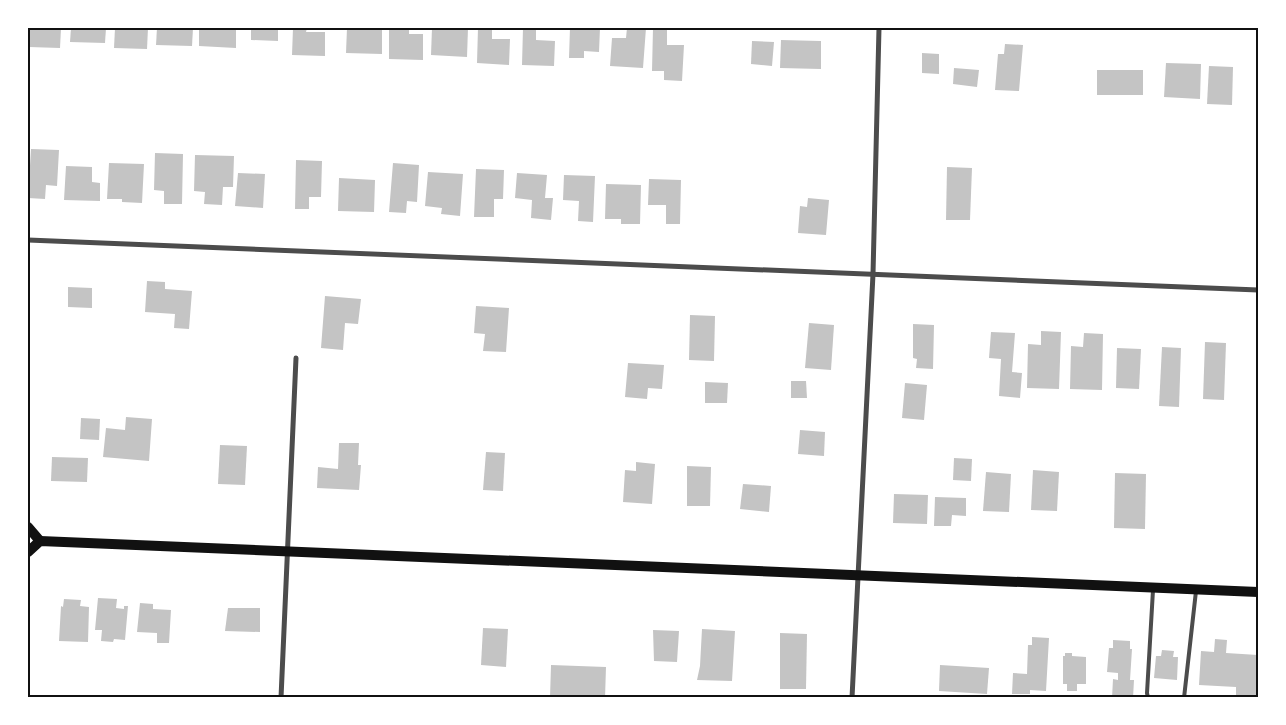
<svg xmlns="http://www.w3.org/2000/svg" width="1286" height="725" font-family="'Fira Sans Condensed',sans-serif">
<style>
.building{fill:#c4c4c4}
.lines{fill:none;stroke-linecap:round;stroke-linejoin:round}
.service{stroke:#4c4c4c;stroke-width:4}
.minor{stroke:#4c4c4c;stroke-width:5}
.secondary{stroke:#111;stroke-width:10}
.neatline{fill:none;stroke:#111;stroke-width:2}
</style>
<rect width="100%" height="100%" fill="#fff"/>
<!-- building -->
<g class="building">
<path d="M30,28H61L60,48L29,47Z"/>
<path d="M71,28H106L105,43L70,42Z"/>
<path d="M115,28H148L147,49L114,48Z"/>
<path d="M157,28H193L192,46L156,45Z"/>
<path d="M199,28H236V48L199,46Z"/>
<path d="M243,28H278V41L251,40V30H243Z"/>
<path d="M293,28H307L306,32H325V56L292,55Z"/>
<path d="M347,28H382V54L346,53Z"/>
<path d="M389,28H409V34H423V60L389,59Z"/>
<path d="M432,28H468L467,57L431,55Z"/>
<path d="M478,28H492V39H510L509,65L477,63Z"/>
<path d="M523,28H536V40L555,41L554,66L522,65Z"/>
<path d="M570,28H600L599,52L584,51V58H569Z"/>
<path d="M627,28H646L643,68L610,66L612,38H626Z"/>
<path d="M653,28H667V45H684L682,81L664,80V71H652Z"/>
<path d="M781,40L821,41V69L780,68Z"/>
<path d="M752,41L774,42L772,66L751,64Z"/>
<path d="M1005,44L1023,45L1019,91L995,90L998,54H1004Z"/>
<path d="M922,53L939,54V74L922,73Z"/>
<path d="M1166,63L1201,64L1200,99L1164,97Z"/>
<path d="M1209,66L1233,67L1232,105L1207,104Z"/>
<path d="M954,68L979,70L977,87L953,84Z"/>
<rect x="1097" y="70" width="46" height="25"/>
<path d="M31,149L59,150L57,186L46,185L45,199L28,198Z"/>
<path d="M155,153L183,154L182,204H164V191L154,190Z"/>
<path d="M195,155L234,156L233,187H223L222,205L204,204L205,192L194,191Z"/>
<path d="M296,160L322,161L321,197H309V209H295Z"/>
<path d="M109,163L144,164L142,203L122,202V199H107Z"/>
<path d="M393,163L419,165L417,202L407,201L406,213L389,212Z"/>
<path d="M66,166L92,167V182L100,183V201L64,200Z"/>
<path d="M947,167L972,168L970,220H946Z"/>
<path d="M476,169L504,170L503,199H494V217H474Z"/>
<path d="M428,172L463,174L460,216L441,214L442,208L425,206Z"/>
<path d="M238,173L265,174L263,208L235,206Z"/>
<path d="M517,173L547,175L545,198H553L551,220L531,218L532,200L515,198Z"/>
<path d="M564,175L595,176L593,222L578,221L579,201L563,200Z"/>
<path d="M339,178L375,180L374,212L338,211Z"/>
<path d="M649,179L681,180L680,224H666V205H648Z"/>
<path d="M606,184L641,185L640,224H621V219H605Z"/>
<path d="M808,198L829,200L826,235L798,233L800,206L807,207Z"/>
<path d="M147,281L165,282V289L192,291L189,329L174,328L175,314L145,312Z"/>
<path d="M68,287L92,288V308L68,307Z"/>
<path d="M325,296L361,299L358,324L345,323L343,350L321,348Z"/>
<path d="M476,306L509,308L506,352L483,351L485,334L474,333Z"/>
<path d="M690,315L715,316L714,361L689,360Z"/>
<path d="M809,323L834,325L831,370L805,368Z"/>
<path d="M913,324L934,325L933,369L916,368L917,359L913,358Z"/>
<path d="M1041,331L1061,332L1059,389L1027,388L1028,344L1041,345Z"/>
<path d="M991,332L1015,333L1012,372L1022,373L1020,398L999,396L1001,359L989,358Z"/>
<path d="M1084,333L1103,334L1102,390L1070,389L1071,346L1083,347Z"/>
<path d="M1205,342L1226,343L1224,400L1203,399Z"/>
<path d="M1162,347L1181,348L1179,407L1159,406Z"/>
<path d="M1117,348L1141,349L1139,389L1116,388Z"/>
<path d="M628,363L664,365L662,389L648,388L647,399L625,397Z"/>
<path d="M791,381H806L807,398H791Z"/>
<path d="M705,382L728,383L727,403H705Z"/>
<path d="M905,383L927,385L924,420L902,418Z"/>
<path d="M126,417L152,419L149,461L103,457L106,428L125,430Z"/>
<path d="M81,418L100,419L99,440L80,439Z"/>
<path d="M800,430L825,432L824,456L798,454Z"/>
<path d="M339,443H359L358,465H361L359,490L317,488L318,467L338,469Z"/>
<path d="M220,445L247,446L245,485L218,484Z"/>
<path d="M486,452L505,453L503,491L483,490Z"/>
<path d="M52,457L88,458L87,482L51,481Z"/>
<path d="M954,458L972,459L971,481L953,480Z"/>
<path d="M636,462L655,464L652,504L623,502L625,470L636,471Z"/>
<path d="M687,466L711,467L710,506H687Z"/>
<path d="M1033,470L1059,472L1057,511L1031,510Z"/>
<path d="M986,472L1011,474L1009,512L983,511Z"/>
<path d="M1115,473L1146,474L1145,529L1114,528Z"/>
<path d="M743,484L771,486L769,512L740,509Z"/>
<path d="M894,494L928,495L927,524L893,523Z"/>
<path d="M935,497L966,498V516L952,515L951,526H934Z"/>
<path d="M98,598L117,599L116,608L124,609V606H128L125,640L114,639L113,642L101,641L102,630H95Z"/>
<path d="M64,599L81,600L80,606L89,607L88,642L59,641L61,606L63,607Z"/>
<path d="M140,603L153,604V609L171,610L169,643H157V633L137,632Z"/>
<path d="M228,608H260V632L225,631Z"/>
<path d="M483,628L508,629L506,667L481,665Z"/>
<path d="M702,629L735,631L732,681L697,680L700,666Z"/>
<path d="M653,630L679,631L677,662L654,661Z"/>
<path d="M780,633L807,634L806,689H780Z"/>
<path d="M1032,637L1049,638L1046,691L1030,690V694H1012L1013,673L1027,674L1028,645H1032Z"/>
<path d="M1215,639L1227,640L1226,653L1258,655V698H1236V687L1199,685L1201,651L1214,652Z"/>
<path d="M1113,640L1130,641V649H1132L1130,680H1134L1133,698H1112L1113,679L1118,680V673L1107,672L1109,648H1113Z"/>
<path d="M1162,650L1174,651L1173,657H1178L1177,680L1154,678L1156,656H1161Z"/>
<path d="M1065,653H1072V656L1086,657V684H1077V691H1067V684H1063V656H1065Z"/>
<path d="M551,665L606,667L605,698H550Z"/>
<path d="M940,665L989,668L987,694L939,691Z"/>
</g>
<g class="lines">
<!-- service -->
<g class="service">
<path d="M1148,698L1147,693L1153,590"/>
<path d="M1184,698L1196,591"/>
</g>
<!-- minor -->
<g class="minor">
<path d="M28,240L1258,290"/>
<path d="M281,698L296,358"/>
<path d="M852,698L873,274L879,28"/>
</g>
<!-- secondary -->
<g class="secondary">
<path d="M28,527L40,541"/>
<path d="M28,552L40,541L1258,592"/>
</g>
</g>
<!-- border -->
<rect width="1286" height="725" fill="none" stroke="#ffffff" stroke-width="58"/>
<rect x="29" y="29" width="1228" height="667" class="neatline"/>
</svg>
